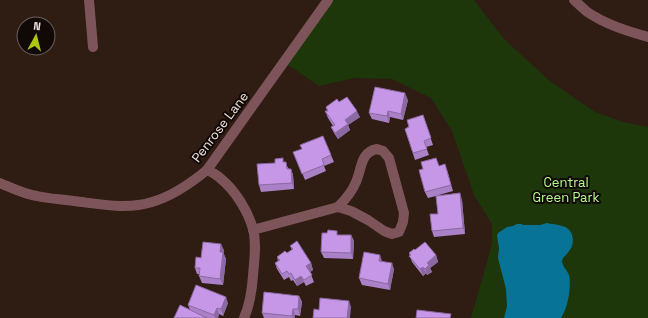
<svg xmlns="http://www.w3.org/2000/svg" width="648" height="318" font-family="'Space Grotesk',sans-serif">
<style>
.green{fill:#1d370a}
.water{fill:#077497}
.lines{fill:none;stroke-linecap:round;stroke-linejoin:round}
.street{stroke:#7d545a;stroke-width:10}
.wall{fill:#aa81c7}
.shaded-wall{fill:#8b69a2}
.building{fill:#c696e7;stroke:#8b69a2}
.labels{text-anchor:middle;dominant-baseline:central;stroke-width:4;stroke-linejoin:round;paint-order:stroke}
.street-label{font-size:13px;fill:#f0e2dc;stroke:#110906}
.park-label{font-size:13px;fill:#b7fb8f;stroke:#110906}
</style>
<rect width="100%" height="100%" fill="#2f1c13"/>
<!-- green -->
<path class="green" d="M328,0H474L504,39L550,81L595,112L623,122L648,127V318H471L492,244V224L474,195L452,131L431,98L392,79L354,78L319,86L284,62Z"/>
<!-- water -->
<path class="water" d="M547,223C554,225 565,224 570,231C574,236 574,246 569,251C567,255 563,256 562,261C562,266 567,270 569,275C571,283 569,299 566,307C565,311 563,314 561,318H504L507,306L506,289L498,258L499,248L497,236L498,233L507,227L513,226L517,224H521L523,225H540Z"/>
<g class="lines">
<!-- street -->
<g class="street">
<path d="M89,0L93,47"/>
<path d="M574,0C578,4 582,7 586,11C604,24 627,31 648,37"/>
<path d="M377,149L383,151L389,158L404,213L403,222L399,232L392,234L384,231L368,220L351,211L338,207C346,199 352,192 356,182C362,169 360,152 377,149Z"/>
<path d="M207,170C211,172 216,174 220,178C235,190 248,211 253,229C257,244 254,261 253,276C252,290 250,304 244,318"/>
<path d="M0,183C12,188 24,194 37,196C49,199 62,199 74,201C99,204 127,210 152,202C173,196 190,184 207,170L328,0"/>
<path d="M253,230L338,207"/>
</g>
</g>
<!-- wall -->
<g class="wall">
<path d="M408,100L403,120L390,117L389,123L372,119L369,113Z"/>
<path d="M339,102L360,117L348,125L350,130L338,139L334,133L331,127L333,126L328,118L325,111H327L326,107Z"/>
<path d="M423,115L433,145L426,147L429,155L415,160L405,129Z"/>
<path d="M331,155L334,162L324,166L326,171L305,180L296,158Z"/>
<path d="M284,162L289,169H291L293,175L294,189L261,192L259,185Z"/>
<path d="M439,166L447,170L453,191L439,195L462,200L465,234L434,237L432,231L438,214L436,196L428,198L425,192Z"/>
<path d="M339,235H351L354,241L353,259L324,258L321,252Z"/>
<path d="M290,246L311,263L313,270L310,272L314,282L306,286L304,282L297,286L293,280L291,281L289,277L284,280L277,269L275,263L278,261L277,257L287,253L292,250Z"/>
<path d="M224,250L223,252L226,259L223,285L202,283L199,276L200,274H197L195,268L201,258Z"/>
<path d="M415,250L436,255L438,262L430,268L432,272L427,275L426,273L423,276L412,262L409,253Z"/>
<path d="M382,261L394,269L390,290L362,285L359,278Z"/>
<path d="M299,296L302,302L300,316L295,315V318H264L262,313Z"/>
<path d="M228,303L223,316L219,314L218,318H208L199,315L190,310L188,305Z"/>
</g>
<!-- shaded-wall -->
<g class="shaded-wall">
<path d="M405,93L408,100L403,120L401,114Z"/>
<path d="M357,111L360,117L348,125L350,130L338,139L335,133L345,120Z"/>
<path d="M388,111L390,117L389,123L387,116Z"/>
<path d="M291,169L293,175L294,189L292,183Z"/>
<path d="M460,193L462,200L465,234L463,228Z"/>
<path d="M351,235L354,241L353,259L351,253Z"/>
<path d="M221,244L224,250L223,258L220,252Z"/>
<path d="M223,252L226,259L223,285L220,279Z"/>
<path d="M380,255L382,261H379Z"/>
<path d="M436,255L438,262L430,268L432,272L427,275L425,269L427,263Z"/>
<path d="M311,263L313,270L308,273L306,266Z"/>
<path d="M392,263L394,269L390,290L388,284Z"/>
<path d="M423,267L426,273L423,276L420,269Z"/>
<path d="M301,276L304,282L297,286L295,280Z"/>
<path d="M299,296L302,302L300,316L298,309Z"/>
<path d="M226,297L228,303L223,316L221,309Z"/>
<path d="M349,301L351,307L350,318H347Z"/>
<path d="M217,308L219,314L218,318H215L214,315Z"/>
<path d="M293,309L295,315V318H293L292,316Z"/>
</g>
<!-- building -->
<g class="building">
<path d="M375,87L405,93L401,114L388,111L387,116L369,113Z"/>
<path d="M347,97L357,111L345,120L348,124L335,133L331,127L335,125L325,111H328L326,107L337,99L339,102Z"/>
<path d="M423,115L431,138L424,141L427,149L413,153L405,129L409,127L407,120Z"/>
<path d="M323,136L331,155L322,159L324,165L302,174L293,152L302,149L300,145Z"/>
<path d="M283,158V162H286L287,169H291L292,183L259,185L257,164L275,163V159Z"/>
<path d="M436,158L439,166L445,164L451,185L425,192L419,170L423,169L421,162Z"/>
<path d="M460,193L463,228L432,231L430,214H438L436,196Z"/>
<path d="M328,230L337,231V235H351V253L321,252L322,233H327Z"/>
<path d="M297,241L311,263L306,266L312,275L304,280L301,276L295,280L291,273L289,274L287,271L282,274L275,263L280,260L277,257L285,251L287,253L293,249L290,246Z"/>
<path d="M203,242L221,244L220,252H223L220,279L199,276L200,268H195L196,257L201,258Z"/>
<path d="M425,242L436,255L427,263L429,265L425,269L423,267L420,269L409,256L411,255L409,253L414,249L415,250Z"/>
<path d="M364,252L380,255L379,261L392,263L388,284L359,278Z"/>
<path d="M196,285L226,297L221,309L217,308L214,315L188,305Z"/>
<path d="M264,292L299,296L298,309H293L292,316L262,313Z"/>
<path d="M320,298L349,301L347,318H313L314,309L319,310Z"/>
<path d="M180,305L207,318H174Z"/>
<path d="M417,310L451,314L450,318H416Z"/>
</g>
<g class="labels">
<!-- street labels -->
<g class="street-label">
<text transform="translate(220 127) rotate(-53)">Penrose Lane</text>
</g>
<!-- park labels -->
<g class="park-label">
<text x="566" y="182">Central<tspan x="566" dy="15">Green Park</tspan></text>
</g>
</g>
<!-- north arrow -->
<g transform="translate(36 36) rotate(7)"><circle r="19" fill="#110906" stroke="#6a605c"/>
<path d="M0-3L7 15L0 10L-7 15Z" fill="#adc610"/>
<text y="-6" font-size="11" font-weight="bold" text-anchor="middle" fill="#f0e2dc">N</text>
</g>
</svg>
